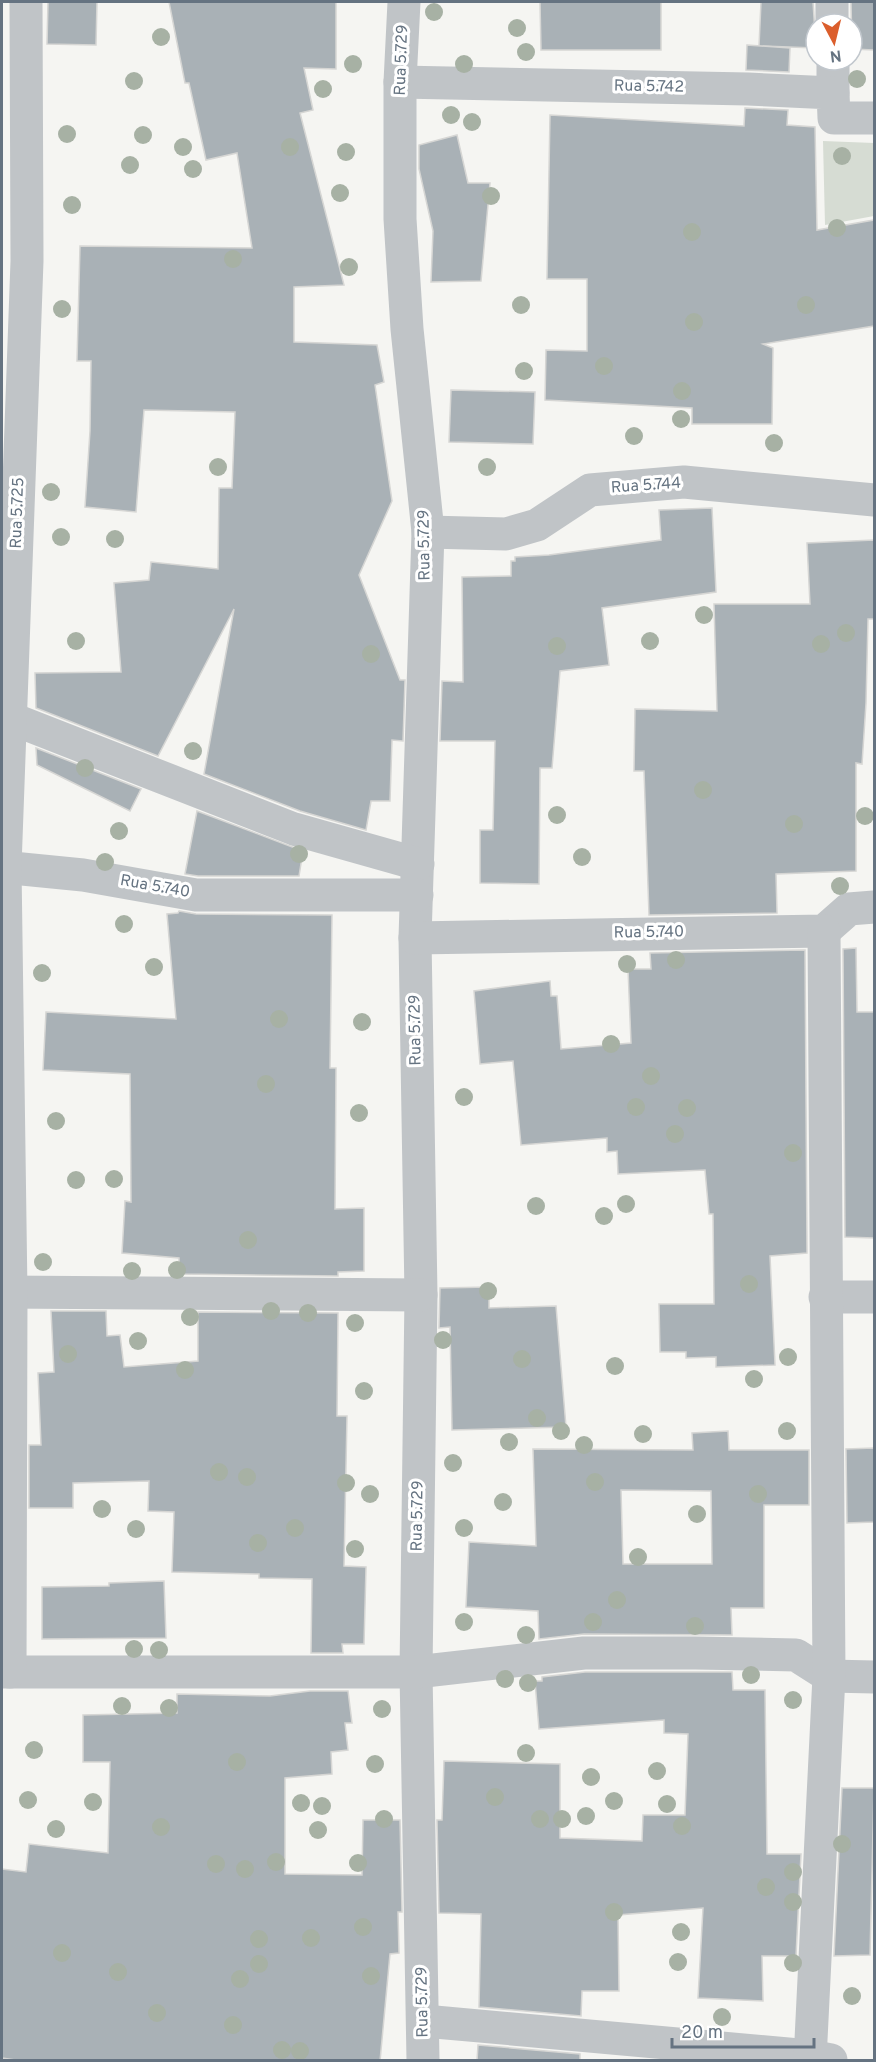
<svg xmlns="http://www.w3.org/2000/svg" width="876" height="2062" font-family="Overpass,sans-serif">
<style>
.green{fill:#d6dcd3}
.building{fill:#a9b1b6;stroke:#d6d6d4;stroke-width:1.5;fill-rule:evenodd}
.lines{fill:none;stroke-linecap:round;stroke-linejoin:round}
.minor{stroke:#c0c4c7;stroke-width:33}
.tree{fill:#a7b1a4}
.labels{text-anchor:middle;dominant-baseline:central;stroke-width:6;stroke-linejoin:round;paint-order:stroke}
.street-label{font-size:16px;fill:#657381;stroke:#fff}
</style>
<rect width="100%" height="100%" fill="#f5f5f2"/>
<!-- green -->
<path class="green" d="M823,141L874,143V216L825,225Z"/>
<!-- building -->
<g class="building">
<path d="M48,2H97L96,45L47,44Z"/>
<path d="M169,2H336V69L304,68L313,110L300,113L344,285L294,287V342L377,345L384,382L375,385L392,501L359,575L400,680H405L403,741L392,740L390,801H371L366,830L300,811L204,774L234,609L158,756L36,708L35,673L121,672L114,583L149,580L151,562L218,569L219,488H232L235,412L144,410L136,512L85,507L90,431L91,361H77L80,246L252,248L237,153L206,160L189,83H185Z"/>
<path d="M540,2H661V50H541Z"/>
<path d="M761,2H813L816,48L759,46Z"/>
<path d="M851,2H874V50L852,49Z"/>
<path d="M747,45L790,48L789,72L746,70Z"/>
<path d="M745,108L788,110L787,125L815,127L817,230L874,220V326L763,344L773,348L772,424H692V408L545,400L546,350L587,351V279H547L550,115L744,126Z"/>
<path d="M457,135L468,183H490L481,281L431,282L433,231L419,169V145Z"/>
<path d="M451,390L535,392L533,444L449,442Z"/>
<path d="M712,508L716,592L602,608L609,665L560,671L552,768H540L539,884L480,883V830H493L495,741H440L442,681L463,682L462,577L511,576V561H515V557L549,555L661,540L659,510Z"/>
<path d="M874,540V619H868L866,703L862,764L856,763V871L776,874L777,913L649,915L644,771H634L635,709L717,711L714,604H810L807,543Z"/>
<path d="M36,748L141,789L130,811L37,765Z"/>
<path d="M197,811L303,851L299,876H198L185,874Z"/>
<path d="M179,911L196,914L332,915L330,1068H336L335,1209L364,1208V1271L338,1272V1276L179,1274V1258L122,1253L125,1201L131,1202L130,1074L43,1070L46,1012L176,1019L167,914L178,913Z"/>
<path d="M856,948L857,1012H874V1238L845,1237L843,949Z"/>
<path d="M805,950L807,1253L770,1256L775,1365L716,1367V1357L686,1358V1352H660L659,1304H714L713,1214H709L705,1170L618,1174L617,1151L607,1152V1138L521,1145L513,1061L480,1064L474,991L550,981L551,996H557L561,1049L631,1043L628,969H651L650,953Z"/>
<path d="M489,1287V1308L556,1306L566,1427L452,1430L450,1327L439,1328L440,1288Z"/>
<path d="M51,1311H106L107,1336L120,1335L124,1367L198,1361V1312L338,1313L337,1416H347L344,1566L366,1567L364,1644H342L343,1653H311L312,1579L259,1578V1574L172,1572L174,1512L148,1511L149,1481L73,1483V1508H29V1445H41L38,1373L54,1372Z"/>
<path d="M728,1431L729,1450H809V1505H764V1608H731L732,1635L584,1634L539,1639L538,1611L466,1607L469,1542L536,1546L533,1449L693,1450L692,1433ZM621,1490L711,1491L712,1564H623Z"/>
<path d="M874,1448V1522L847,1523L846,1449Z"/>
<path d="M164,1581L166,1638L42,1639V1587L109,1586V1583Z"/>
<path d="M585,1672H732L733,1690H765L767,1854H801L796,1956H762L763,2001L698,1998L703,1908L618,1915L619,1991H582L581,2016L479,2007L481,1914L439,1913L437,1820H442L444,1761L560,1764V1838L642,1841L643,1815H685L688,1734L664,1733V1720L539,1729L535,1681H542V1677Z"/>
<path d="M310,1691H348L352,1723H345L348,1750L331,1752L332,1774L285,1778V1874L362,1875L363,1820H400L402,1912H398L399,1953L390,1954L380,2061H22L2,2058V1869L26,1872L29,1844L108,1853L110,1762H83V1715L177,1713V1694L270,1696Z"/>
<path d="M842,1788H874L870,1955L834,1956Z"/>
<path d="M478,2045L580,2054V2061H477Z"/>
</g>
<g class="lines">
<!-- minor -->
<g class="minor">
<path d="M404,2L400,82V219L407,329L428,532L415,938L421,1295L416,1672L423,2060"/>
<path d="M832,2V24"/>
<path d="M833,60V93"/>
<path d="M400,82L748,89L833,93L834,118H874"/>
<path d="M428,532L506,534L537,525L590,490L684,482L874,500"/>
<path d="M10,718L294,829L418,864"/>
<path d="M2,867L83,875L196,895H417"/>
<path d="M415,938L824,931L849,909L874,907"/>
<path d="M2,1292L421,1295"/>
<path d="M825,1297H874"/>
<path d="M2,1672H416L584,1653H695L796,1655L829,1676L874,1677"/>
<path d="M10,1672L11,1293L5,867L27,261L26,2"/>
<path d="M424,2021L810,2056L831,2060"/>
<path d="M810,2060L829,1676L824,931"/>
</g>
</g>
<!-- trees -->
<g class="tree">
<circle cx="434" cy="12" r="9"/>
<circle cx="517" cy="28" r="9"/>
<circle cx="161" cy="37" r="9"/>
<circle cx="526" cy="52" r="9"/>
<circle cx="353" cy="64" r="9"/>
<circle cx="464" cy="64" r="9"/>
<circle cx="857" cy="79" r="9"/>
<circle cx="134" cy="81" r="9"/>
<circle cx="323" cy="89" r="9"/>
<circle cx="451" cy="115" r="9"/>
<circle cx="472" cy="122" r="9"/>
<circle cx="67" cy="134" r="9"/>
<circle cx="143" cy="135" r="9"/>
<circle cx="183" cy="147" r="9"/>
<circle cx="290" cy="147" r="9"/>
<circle cx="346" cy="152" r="9"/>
<circle cx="842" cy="156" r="9"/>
<circle cx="130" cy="165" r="9"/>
<circle cx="193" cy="169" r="9"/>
<circle cx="340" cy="193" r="9"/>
<circle cx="491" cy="196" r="9"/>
<circle cx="72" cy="205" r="9"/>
<circle cx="837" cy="228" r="9"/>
<circle cx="692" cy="232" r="9"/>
<circle cx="233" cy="259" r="9"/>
<circle cx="349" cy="267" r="9"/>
<circle cx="521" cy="305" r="9"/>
<circle cx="806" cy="305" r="9"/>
<circle cx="62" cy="309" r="9"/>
<circle cx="694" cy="322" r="9"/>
<circle cx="604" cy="366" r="9"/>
<circle cx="524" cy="371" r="9"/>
<circle cx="682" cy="391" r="9"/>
<circle cx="681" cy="419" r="9"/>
<circle cx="634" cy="436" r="9"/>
<circle cx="774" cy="443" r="9"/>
<circle cx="218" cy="467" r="9"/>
<circle cx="487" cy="467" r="9"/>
<circle cx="51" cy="492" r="9"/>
<circle cx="61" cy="537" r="9"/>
<circle cx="115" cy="539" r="9"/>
<circle cx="704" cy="615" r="9"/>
<circle cx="846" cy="633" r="9"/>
<circle cx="76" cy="641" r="9"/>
<circle cx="650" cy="641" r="9"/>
<circle cx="821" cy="644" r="9"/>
<circle cx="557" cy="646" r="9"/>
<circle cx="371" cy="654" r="9"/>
<circle cx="193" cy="751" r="9"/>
<circle cx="85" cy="768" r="9"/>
<circle cx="703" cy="790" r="9"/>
<circle cx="557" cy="815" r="9"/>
<circle cx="865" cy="816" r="9"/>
<circle cx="794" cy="824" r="9"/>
<circle cx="119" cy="831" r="9"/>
<circle cx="299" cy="854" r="9"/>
<circle cx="582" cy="857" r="9"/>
<circle cx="105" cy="862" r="9"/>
<circle cx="840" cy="886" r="9"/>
<circle cx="124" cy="924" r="9"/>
<circle cx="676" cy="960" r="9"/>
<circle cx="627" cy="964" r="9"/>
<circle cx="154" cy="967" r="9"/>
<circle cx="42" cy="973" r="9"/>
<circle cx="279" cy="1019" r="9"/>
<circle cx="362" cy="1022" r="9"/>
<circle cx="611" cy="1044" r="9"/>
<circle cx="651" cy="1076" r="9"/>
<circle cx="266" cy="1084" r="9"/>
<circle cx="464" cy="1097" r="9"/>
<circle cx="636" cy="1107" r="9"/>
<circle cx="687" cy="1108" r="9"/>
<circle cx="359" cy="1113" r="9"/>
<circle cx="56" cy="1121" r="9"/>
<circle cx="675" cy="1134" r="9"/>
<circle cx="793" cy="1153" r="9"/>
<circle cx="114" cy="1179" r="9"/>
<circle cx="76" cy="1180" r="9"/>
<circle cx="626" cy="1204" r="9"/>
<circle cx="536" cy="1206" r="9"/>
<circle cx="604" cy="1216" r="9"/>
<circle cx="248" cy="1240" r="9"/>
<circle cx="43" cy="1262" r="9"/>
<circle cx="177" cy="1270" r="9"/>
<circle cx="132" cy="1271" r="9"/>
<circle cx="749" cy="1284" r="9"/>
<circle cx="488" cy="1291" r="9"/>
<circle cx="271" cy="1311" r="9"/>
<circle cx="308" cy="1313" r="9"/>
<circle cx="190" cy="1317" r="9"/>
<circle cx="355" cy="1323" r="9"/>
<circle cx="443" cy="1340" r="9"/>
<circle cx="138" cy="1341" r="9"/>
<circle cx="68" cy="1354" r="9"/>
<circle cx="788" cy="1357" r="9"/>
<circle cx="522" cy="1359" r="9"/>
<circle cx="615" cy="1366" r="9"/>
<circle cx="185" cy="1370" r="9"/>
<circle cx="754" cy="1379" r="9"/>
<circle cx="364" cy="1391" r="9"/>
<circle cx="537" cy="1418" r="9"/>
<circle cx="561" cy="1431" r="9"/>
<circle cx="787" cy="1431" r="9"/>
<circle cx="643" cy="1434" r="9"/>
<circle cx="509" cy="1442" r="9"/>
<circle cx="584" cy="1445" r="9"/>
<circle cx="453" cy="1463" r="9"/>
<circle cx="219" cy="1472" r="9"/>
<circle cx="247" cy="1477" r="9"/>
<circle cx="595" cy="1482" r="9"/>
<circle cx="346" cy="1483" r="9"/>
<circle cx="370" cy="1494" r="9"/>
<circle cx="758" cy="1494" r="9"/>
<circle cx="503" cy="1502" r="9"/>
<circle cx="102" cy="1509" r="9"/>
<circle cx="697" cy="1514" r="9"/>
<circle cx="295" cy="1528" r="9"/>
<circle cx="464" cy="1528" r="9"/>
<circle cx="136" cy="1529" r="9"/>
<circle cx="258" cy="1543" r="9"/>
<circle cx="355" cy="1549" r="9"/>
<circle cx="638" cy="1557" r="9"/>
<circle cx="617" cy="1600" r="9"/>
<circle cx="464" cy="1622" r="9"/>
<circle cx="593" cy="1622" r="9"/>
<circle cx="695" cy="1626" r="9"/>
<circle cx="526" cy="1635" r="9"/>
<circle cx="134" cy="1649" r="9"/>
<circle cx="159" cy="1650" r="9"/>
<circle cx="751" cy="1675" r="9"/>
<circle cx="505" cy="1679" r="9"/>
<circle cx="528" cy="1683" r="9"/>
<circle cx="793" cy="1700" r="9"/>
<circle cx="122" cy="1706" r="9"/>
<circle cx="169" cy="1708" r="9"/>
<circle cx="382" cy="1709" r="9"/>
<circle cx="34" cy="1750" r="9"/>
<circle cx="526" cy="1753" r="9"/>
<circle cx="237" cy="1762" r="9"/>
<circle cx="375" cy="1764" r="9"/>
<circle cx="657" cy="1771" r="9"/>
<circle cx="591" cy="1777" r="9"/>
<circle cx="495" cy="1797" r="9"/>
<circle cx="28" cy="1800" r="9"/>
<circle cx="614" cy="1801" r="9"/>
<circle cx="93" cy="1802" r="9"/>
<circle cx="301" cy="1803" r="9"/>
<circle cx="667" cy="1804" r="9"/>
<circle cx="322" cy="1806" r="9"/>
<circle cx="586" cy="1816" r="9"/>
<circle cx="384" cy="1819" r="9"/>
<circle cx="540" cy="1819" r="9"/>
<circle cx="562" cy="1819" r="9"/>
<circle cx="682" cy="1826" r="9"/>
<circle cx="161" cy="1827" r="9"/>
<circle cx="56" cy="1829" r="9"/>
<circle cx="318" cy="1830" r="9"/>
<circle cx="842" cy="1844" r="9"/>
<circle cx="276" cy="1862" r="9"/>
<circle cx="358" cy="1863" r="9"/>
<circle cx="216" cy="1864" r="9"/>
<circle cx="245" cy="1869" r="9"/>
<circle cx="793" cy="1872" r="9"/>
<circle cx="766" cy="1887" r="9"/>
<circle cx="793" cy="1902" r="9"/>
<circle cx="614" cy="1912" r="9"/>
<circle cx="363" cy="1927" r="9"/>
<circle cx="681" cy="1932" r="9"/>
<circle cx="311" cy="1938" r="9"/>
<circle cx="259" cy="1939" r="9"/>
<circle cx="62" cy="1953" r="9"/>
<circle cx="678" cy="1962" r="9"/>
<circle cx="793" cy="1963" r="9"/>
<circle cx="259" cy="1964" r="9"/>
<circle cx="118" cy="1972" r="9"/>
<circle cx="371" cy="1976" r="9"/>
<circle cx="240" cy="1979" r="9"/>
<circle cx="852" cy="1996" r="9"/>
<circle cx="157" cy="2013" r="9"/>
<circle cx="722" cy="2017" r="9"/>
<circle cx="233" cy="2025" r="9"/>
<circle cx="282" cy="2050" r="9"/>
<circle cx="300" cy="2051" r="9"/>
</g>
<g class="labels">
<!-- street labels -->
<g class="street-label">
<text transform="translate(402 60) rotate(-88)">Rua 5.729</text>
<text transform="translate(649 87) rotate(1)">Rua 5.742</text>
<text transform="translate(646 486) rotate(-4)">Rua 5.744</text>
<text transform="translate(18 513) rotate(-88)">Rua 5.725</text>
<text transform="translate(425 545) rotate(-91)">Rua 5.729</text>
<text transform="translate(155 887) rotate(10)">Rua 5.740</text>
<text transform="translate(649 933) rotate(-1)">Rua 5.740</text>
<text transform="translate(416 1030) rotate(-91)">Rua 5.729</text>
<text transform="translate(418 1516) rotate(-89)">Rua 5.729</text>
<text transform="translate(423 2002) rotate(-91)">Rua 5.729</text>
</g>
</g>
<!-- border -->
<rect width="876" height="2062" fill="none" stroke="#657381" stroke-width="6"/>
<!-- north arrow -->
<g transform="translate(834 42) rotate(173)"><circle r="28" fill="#ffffff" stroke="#c1c7cd" stroke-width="1.5"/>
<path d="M0-4.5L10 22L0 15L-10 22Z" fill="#db5e2c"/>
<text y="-9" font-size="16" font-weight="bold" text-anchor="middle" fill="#657381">N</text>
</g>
<!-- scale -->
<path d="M672 2038v9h142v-9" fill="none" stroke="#657381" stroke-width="3"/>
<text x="681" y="2038" font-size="18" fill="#657381" stroke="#ffffff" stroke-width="4.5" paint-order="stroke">20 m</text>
</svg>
